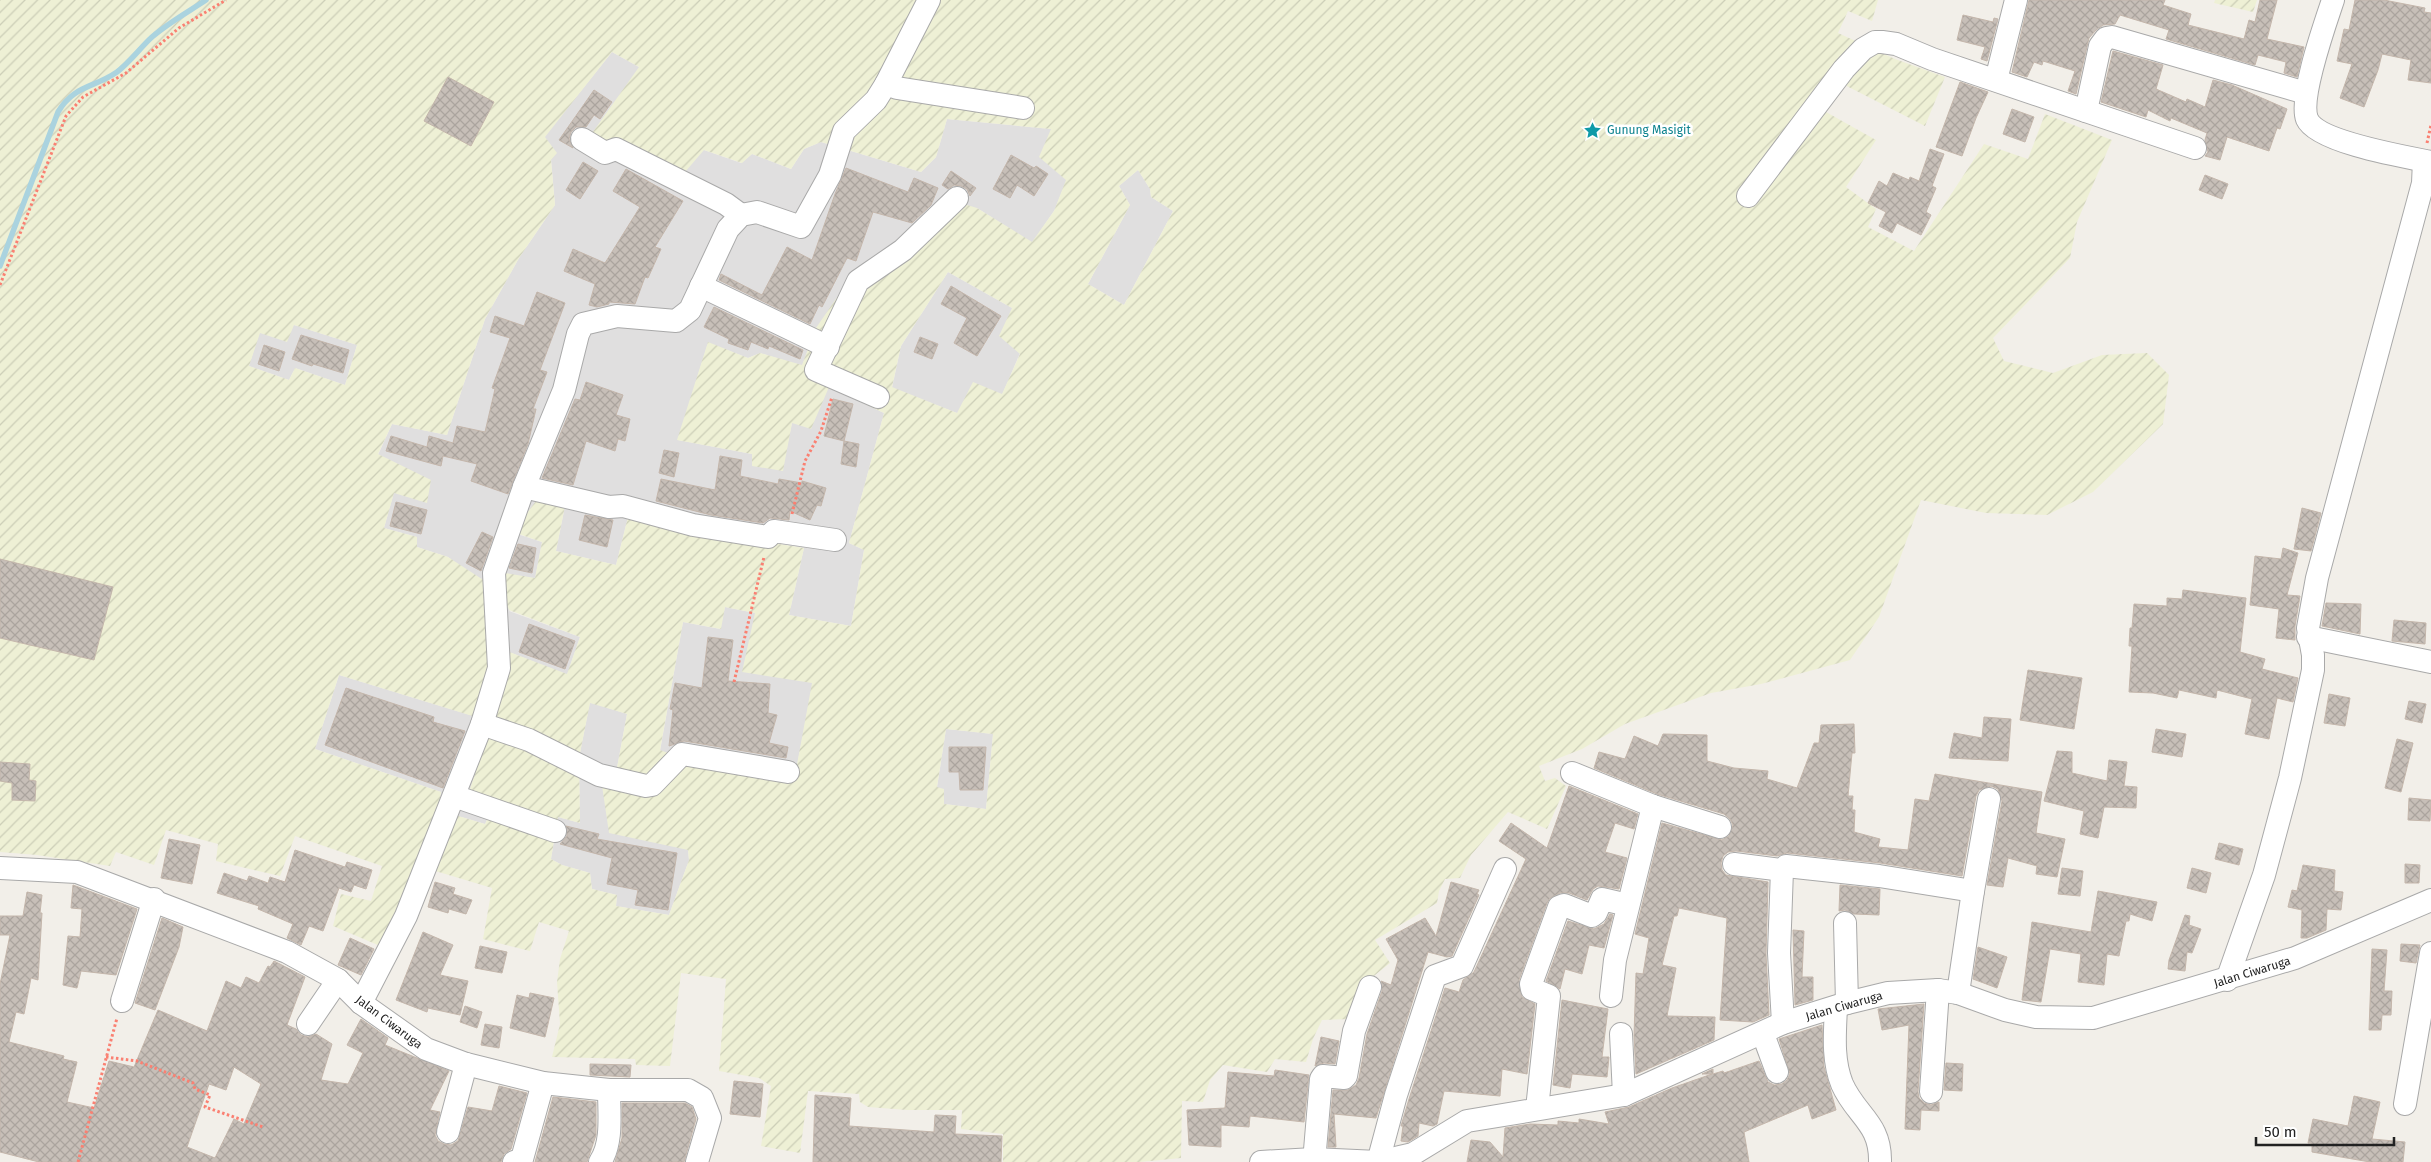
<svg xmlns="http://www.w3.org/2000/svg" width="2431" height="1162" font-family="'Fira Sans',sans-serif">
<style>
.residential{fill:#e0dfdf}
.farmland{fill:url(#farmland-furrows);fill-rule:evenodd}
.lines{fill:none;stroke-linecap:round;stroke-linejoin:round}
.stream{stroke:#aad3df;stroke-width:5.5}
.building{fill:url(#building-cross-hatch);stroke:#c4b6ab;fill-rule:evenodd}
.minor-casing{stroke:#a9a9a9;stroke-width:24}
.path{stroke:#fa8072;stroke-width:3;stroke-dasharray:2.5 2.5;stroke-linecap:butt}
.minor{stroke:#fff;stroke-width:22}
.labels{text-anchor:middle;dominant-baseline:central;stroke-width:5;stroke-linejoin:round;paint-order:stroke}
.culture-label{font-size:12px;fill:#0d838f;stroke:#fff;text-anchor:start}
.street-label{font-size:12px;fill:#222;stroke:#fff}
</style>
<defs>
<pattern id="farmland-furrows" width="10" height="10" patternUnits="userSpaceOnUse" patternTransform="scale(1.25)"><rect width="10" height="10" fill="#eef0d5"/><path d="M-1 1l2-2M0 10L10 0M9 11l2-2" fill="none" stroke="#ccceb7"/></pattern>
<pattern id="building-cross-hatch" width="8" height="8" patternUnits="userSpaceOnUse" patternTransform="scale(1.25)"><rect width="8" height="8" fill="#c7bfb8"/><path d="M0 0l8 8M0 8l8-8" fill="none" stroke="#aba49e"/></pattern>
</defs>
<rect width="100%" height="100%" fill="#f2efe9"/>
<!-- residential -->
<g class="residential">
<path d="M612,52L639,67L704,150L741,163L752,154L791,169L804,149L821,142L921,172L936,157L947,119L1051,129L1067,180L1054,211L1032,243L977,208L816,328L802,366L760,353L748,358L708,343L678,440L752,454L782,471L792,423L829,387L884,413L849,543L864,550L851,626L789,615L804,548L687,529L629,513L616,565L556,551L565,506L514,533L542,542L535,579L509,611L580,637L567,675L507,651L463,569L448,557L417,547V537L384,528L394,492L378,455L392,424L447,435L485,319L519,258L555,205L551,159L544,137Z"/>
<path d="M1138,170L1150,189L1151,197L1173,211L1124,305L1088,284L1130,205L1119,186Z"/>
<path d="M948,272L1012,308L1020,353L1002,395L957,413L892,388L901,346Z"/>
<path d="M294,325L357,345L345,385L295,368L289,380L249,366L259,333Z"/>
<path d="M725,607L755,613L813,683L794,781L684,759L660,751L683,622L720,629Z"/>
<path d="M339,675L493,722L496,802L485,824L438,810L441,792L315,749Z"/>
<path d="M590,702L627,714L616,773L688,850L689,860L669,915L616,906L617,895L592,889L590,873L562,865L551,859L558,817L580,823L579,758Z"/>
<path d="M946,729L993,734L986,809L944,804L937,788Z"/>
</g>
<!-- farmland -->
<g class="farmland">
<path d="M0,0H1878L1872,21L1848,11L1838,33L1895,59L1945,77L1925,126L1831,78L1810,103L1876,140L1846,187L1876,209L1868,227L1914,251L1984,144L2028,159L2045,114L2112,140L2077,222L2070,258L1993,338L2004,361L2053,373L2102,355L2147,353L2169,375L2163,424L2093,492L2047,515L1986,513L1921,500L1879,617L1850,660L1761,684L1711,693L1625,724L1582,749L1539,766L1545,781L1555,778L1566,786L1547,829L1508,812L1471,855L1460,878L1445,879L1439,891L1437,903L1375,940L1390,963L1370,979L1350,1019L1322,1020L1313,1039L1306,1062L1275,1059L1267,1072L1223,1065L1210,1080L1203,1102L1182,1101L1181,1158L1140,1162H1003V1134L961,1129L962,1110H907L868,1107L860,1102L859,1094L808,1091L800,1153L761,1146L771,1086L759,1078L719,1071L726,979L681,973L670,1066L636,1065L635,1059L552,1057L560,1024L557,982L560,959L569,931L539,922L530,951L483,939L492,888L432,870L399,954L333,926L341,894L371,901L382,866L295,836L280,876L216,861L218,844L166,830L154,865L116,852L110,866L37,855L0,852ZM612,52L639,67L590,136L605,149L685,172L704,150L742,163L752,154L791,169L804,149L821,142L921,172L936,157L947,119L1051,129L1039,157L1066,180L1054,211L1032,242L977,208L948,199L867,284L840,293L816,328L802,365L760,353L748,358L708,342L677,440L752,454V466L783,471L792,423L811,429L829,387L884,413L849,543L864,550L851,626L789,615L804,548L687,529L629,513L616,565L556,551L565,506L536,501L513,532L542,542L535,578L505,573L506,602L509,610L580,637L567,674L507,651L488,583L448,557L417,547V537L384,528L394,493L427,503L431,480L378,454L392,424L447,435L485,319L519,258L555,205L551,160L557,153L545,137ZM1138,170L1150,189L1151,197L1173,211L1124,305L1088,284L1130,205L1119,186ZM948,272L1012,308L999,336L1020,354L1002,394L973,382L957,413L892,387L901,346ZM294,325L357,345L345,385L295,368L289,380L249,366L260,333L287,342ZM725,607L755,613L742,672L812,683L794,781L684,759L660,750L683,622L721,629ZM339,675L492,722L469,792L496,802L485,824L438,810L441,792L315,749ZM590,703L627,714L616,773L601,779L609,833L688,850L689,860L669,915L616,906L617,895L592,889L590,873L562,865L551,859L558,817L580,823L579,758ZM946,729L993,734L986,809L944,804V789L937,787Z"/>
<path d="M2215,0H2257L2253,12L2214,3Z"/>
</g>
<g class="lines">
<!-- stream -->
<path class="stream" d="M0,266L58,112C74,85 94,88 117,72C130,62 140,48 152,37C168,23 188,12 206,0"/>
</g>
<!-- building -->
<g class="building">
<path d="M2029,0H2165L2163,5L2191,14L2188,25L2244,39L2249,20L2255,22L2260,0H2277L2267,39L2304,47L2297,77L2284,73L2286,62L2258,55L2255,65L2166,39L2169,30L2120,15L2115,24L2103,25L2096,30L2089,38L2076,94L2068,91L2075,71L2043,61L2042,65L2034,62L2027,77L2012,72Z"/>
<path d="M2355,0H2384L2425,8L2424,12L2431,13V83L2408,80L2411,60L2382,54L2378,70L2364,107L2340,98L2352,64L2337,61L2344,29L2349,30Z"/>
<path d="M1963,15L1993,22L1994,18L1998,19L1987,61L1981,59L1985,47L1957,40Z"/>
<path d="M2113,51L2163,65L2156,89L2186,102L2187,99L2205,107L2213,80L2232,85L2287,109L2280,129L2277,128L2269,151L2227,137L2220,160L2205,156L2208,152L2205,140L2207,133L2171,118L2170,121L2148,110L2146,117L2101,102Z"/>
<path d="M448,77L494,102L471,146L424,121Z"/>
<path d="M1960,82L1988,92L1976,118L1962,156L1936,147Z"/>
<path d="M594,90L612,102L600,119L594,115L586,127H576L571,132L569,139L573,148L559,140Z"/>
<path d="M2012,109L2034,117L2025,142L2003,134Z"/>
<path d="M1930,149L1944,154L1932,186L1936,188L1926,212L1931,215L1921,235L1897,223L1892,233L1879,226L1886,212L1868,203L1879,181L1887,186L1893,173L1909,180L1910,177L1919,181Z"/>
<path d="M1011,155L1034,168L1036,166L1048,174L1034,196L1017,185L1010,198L993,189Z"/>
<path d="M583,162L598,171L580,199L566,190Z"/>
<path d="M846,168L908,192L914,178L938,188L931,205L912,223L873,212L856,261L847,258L822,307L819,305L810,324L719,280L721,274L762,295L787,247L812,260L835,194Z"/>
<path d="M626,169L683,201L655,247L661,249L648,278L645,277L635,304L609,302V304L597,307L589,305L595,284L564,271L573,249L605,263L640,207L613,191Z"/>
<path d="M951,171L976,188L970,196L967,189L961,186L954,185L948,189L942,185Z"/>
<path d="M2205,175L2228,184L2222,199L2199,190Z"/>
<path d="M951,286L1001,316L977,356L954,343L967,318L941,304Z"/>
<path d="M537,292L565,303L540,370L547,372L533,409H536L528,444L508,494L471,481L477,464L443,456L441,466L386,451L391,436L427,447L429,436L453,443L457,426L485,432L495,389L492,388L510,338L490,332L495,316L524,326Z"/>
<path d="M714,307L803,350L800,359L769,346L768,349L751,342L748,350L728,343L729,339L704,327Z"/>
<path d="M301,335L349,350L343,373L313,364L312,366L292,359Z"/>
<path d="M920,337L938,344L932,359L914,352Z"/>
<path d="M264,345L285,352L279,371L258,364Z"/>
<path d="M586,382L623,395L616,415L630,419L625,441L618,439L615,451L586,441L573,485L542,478L575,399L580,400Z"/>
<path d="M833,399L853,404L844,441L824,436Z"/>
<path d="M844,441L859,444L856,467L841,464Z"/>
<path d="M664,450L679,453L674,477L659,473Z"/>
<path d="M720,456L742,460L740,476L778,484L779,479L802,483V481L826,488L821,506L817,505L810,520L790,511L789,520L770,518L763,523L711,515L656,501L661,479L715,490Z"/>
<path d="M396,502L427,510L421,534L390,526Z"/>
<path d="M2302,508L2321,513L2311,551L2294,549Z"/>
<path d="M585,515L613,520L607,547L579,540Z"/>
<path d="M482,532L493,537L481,571L466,563Z"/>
<path d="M518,544L536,548L532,573L509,568Z"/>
<path d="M2283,548L2298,553L2287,595L2300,596L2295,626V640L2276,638L2279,609L2250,605L2255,556L2281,559Z"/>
<path d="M0,559L113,587L94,660L0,638Z"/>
<path d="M2183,590L2246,598L2240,652L2265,659L2262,669L2298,678L2293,702L2277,698L2269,739L2245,734L2252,699L2217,690L2216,698L2179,690L2177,698L2153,693L2129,692L2132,646H2129L2130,628H2132L2134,604L2167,606V598L2182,599Z"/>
<path d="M2326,603L2361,604L2360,634L2322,626Z"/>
<path d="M2394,620L2426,623L2425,644L2392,641Z"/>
<path d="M529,624L575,641L565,669L519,652Z"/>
<path d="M708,637L733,640L728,681L770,684L768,713L777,715L769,743L788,747L786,758L684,741L669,746L673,710L670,709L675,683L702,688Z"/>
<path d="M2028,670L2082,678L2074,729L2020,720Z"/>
<path d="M346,688L434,717L433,722L465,731L443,788L325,745Z"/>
<path d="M2329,694L2350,698L2345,726L2324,723Z"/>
<path d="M2409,701L2426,704L2422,723L2405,719Z"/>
<path d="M1984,717L2011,719L2008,761L1949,758L1954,733L1982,738Z"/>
<path d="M1854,724L1855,753H1852L1848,796H1853L1852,810H1855L1854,832L1880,839L1878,847L1908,850L1915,799L1929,801L1935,774L2042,792L2036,833L2065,839L2057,877L2036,874L2037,866L2008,858L2003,887L1987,885L2002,801L1998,789L1991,786L1979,790L1976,796L1962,876L1880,863L1787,853L1777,856L1736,851L1728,852L1723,856L1721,863L1722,870L1726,875L1768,882L1766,954L1769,1015L1753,1022L1720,1020L1727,918L1679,908L1677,916H1674L1662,965L1676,968L1667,1016L1715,1017L1714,1040L1636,1074L1634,1036L1636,973L1643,974L1649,938L1635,934L1662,823L1722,840L1729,836L1733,825L1730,819L1724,814L1657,794L1594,768L1599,752L1625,759L1634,736L1658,746L1663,734L1707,735V761L1734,768L1768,771L1767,779L1797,788L1814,743H1819L1821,725Z"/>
<path d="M2156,729L2186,734L2182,757L2152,752Z"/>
<path d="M2397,739L2413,743L2401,792L2385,788Z"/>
<path d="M949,747H986L983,790H960L959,772H949Z"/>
<path d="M2057,751L2072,752V773L2107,781L2109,760L2127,762L2124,786L2137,787L2136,808L2104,807L2098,838L2080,834L2084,811L2044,801Z"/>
<path d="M0,762L30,764L29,780L36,781L35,801L12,800V783L0,781Z"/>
<path d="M1569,786L1638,814L1634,829L1615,823L1605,852L1627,858L1619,889L1598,886L1593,889L1587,900L1569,893H1560L1550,898L1547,903L1519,980L1522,997L1535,1004L1527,1074L1502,1069L1500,1096L1444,1091L1437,1124L1433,1126L1419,1123L1418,1136L1408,1142L1401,1141L1403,1126H1401L1409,1099L1445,988L1459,992L1463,980L1474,972L1526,859L1499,841L1511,823L1547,848Z"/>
<path d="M2409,798L2431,800L2430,821L2408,820Z"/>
<path d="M566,826L599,834L597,839L677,853L668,910L635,905L638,890L607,884L612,858L560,844L567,836Z"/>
<path d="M169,839L200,845L192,884L161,878Z"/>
<path d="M2219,843L2243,849L2239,865L2215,859Z"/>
<path d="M295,850L345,867L347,862L372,870L366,889L354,885L351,892L339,888L323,931L309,926L301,945L287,938L293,924L258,909L259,906L217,893L224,873L247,881L249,876L268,883L270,877L285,882Z"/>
<path d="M2405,864L2420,865L2419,883H2405Z"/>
<path d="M2303,865L2335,870L2334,891L2343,892L2341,910L2327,909L2326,930L2307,938H2301L2302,910L2288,907L2292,890L2297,891Z"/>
<path d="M2062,868L2083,871L2080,896L2058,894Z"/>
<path d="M2192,868L2211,873L2206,893L2187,888Z"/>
<path d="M435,882L455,888L453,894L472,900L466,914L449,909L448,913L428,907Z"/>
<path d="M1451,882L1479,890L1477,894L1479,895L1452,956L1447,957L1428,952L1376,1118L1334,1114L1336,1147H1328L1333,1090H1348L1356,1085L1359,1078L1367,1034L1382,991L1381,981L1391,985L1398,960L1386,939L1425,918L1436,936Z"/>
<path d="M73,885L137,909L116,975L81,971L77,988L63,985L68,936L80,937L82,909L71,908Z"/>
<path d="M1840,885L1880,889L1879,915L1854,914L1845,910L1839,911Z"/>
<path d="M2098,891L2157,902L2152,921L2130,914L2129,921H2126L2119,956L2107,954L2104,985L2078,982L2081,954L2050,949L2041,1002L2022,1000L2032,922L2091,932Z"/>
<path d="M27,892L42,895L40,913H42L38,980L31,978L24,1014L16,1012L9,1042L64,1056L63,1059L77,1062L67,1102L94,1108L109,1061L134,1067L158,1010L207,1031L226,981L241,988L246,977L259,983L268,966L270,967L274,961L305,977L287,1025L296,1029L301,1035L308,1037L316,1034L332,1044L321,1080L348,1084L363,1053L347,1045L361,1019L388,1038L385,1045L449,1071L430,1110L440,1112L435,1135L438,1141L444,1144L451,1145L458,1141L468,1107L492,1111L499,1086L527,1093L511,1149L504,1154L501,1162H39L0,1152V984L10,935H0V916H23ZM234,1067L261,1084L244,1124L234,1119L215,1158L187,1147L209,1084L226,1090Z"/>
<path d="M1610,914L1613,915L1604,948L1589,945L1582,974L1565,969L1560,989L1546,981L1568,921L1594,929L1604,924Z"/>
<path d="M2185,915L2190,916L2189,925L2201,929L2192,953L2187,952L2185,971L2168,969L2169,960Z"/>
<path d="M162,918L183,927L179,947L155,1010L135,1003Z"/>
<path d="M1793,930L1804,931L1802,977H1813V1000L1795,1005Z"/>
<path d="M423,932L453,945L440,975L468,981L460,1015L428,1008L427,1012L396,1000Z"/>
<path d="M350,938L374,949L361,975L338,965Z"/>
<path d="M2401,944L2420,945L2416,963L2400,961Z"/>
<path d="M480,946L507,952L502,973L475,968Z"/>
<path d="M1978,947L2007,957L1997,988L1973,979Z"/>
<path d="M2372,949L2387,950L2384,991H2392L2391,1015H2382L2381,1030H2369Z"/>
<path d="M530,993L554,998L545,1037L510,1028L517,995L529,998Z"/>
<path d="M1562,1000L1608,1009L1602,1057H1609L1607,1077L1572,1074L1570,1088L1553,1085Z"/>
<path d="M1924,1004L1918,1092L1919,1098L1924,1103L1931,1105L1939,1102V1111L1921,1110L1920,1130L1905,1129L1909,1025L1882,1030L1878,1009Z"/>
<path d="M465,1006L482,1012L477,1028L460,1022Z"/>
<path d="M485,1024L502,1027L499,1048L481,1045Z"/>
<path d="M1822,1025L1824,1067L1836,1110L1812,1119L1808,1105L1744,1132L1749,1162H1467L1471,1140L1490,1142L1503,1157L1505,1128L1530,1124L1558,1125V1121L1579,1123V1119L1609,1124L1605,1112L1629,1107L1672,1088L1712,1074H1702L1713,1069V1074L1723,1071L1724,1073L1759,1061L1768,1082L1774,1085L1782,1084L1787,1080L1790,1074L1779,1039Z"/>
<path d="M1321,1037L1339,1041L1335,1064L1324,1063L1315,1066Z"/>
<path d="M1946,1063L1963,1064L1962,1091L1944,1090Z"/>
<path d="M590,1064L631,1065L630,1077L590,1075Z"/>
<path d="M1275,1070L1309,1075L1304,1122L1250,1116L1249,1127L1221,1125V1147L1189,1145L1187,1110L1225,1108L1228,1072L1274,1076Z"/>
<path d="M734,1081L763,1084L760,1117L730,1114Z"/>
<path d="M815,1095L851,1098L849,1126L934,1132L935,1115L956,1116L955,1134L1002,1136L1001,1162H813Z"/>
<path d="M2354,1096L2380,1102L2372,1139L2405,1142L2403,1162H2370L2312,1152V1143H2308L2313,1119L2348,1126Z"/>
<path d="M553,1097L596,1102V1135L587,1162H535Z"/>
<path d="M622,1103H685L692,1107L696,1119L684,1162H615L622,1138Z"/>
</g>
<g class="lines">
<defs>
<g id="minor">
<path d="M2333,0C2325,24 2299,97 2307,119C2317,142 2406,157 2431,162"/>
<path d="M1996,80L2016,0"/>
<path d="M886,84L897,88L1023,108"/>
<path d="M2086,111L2100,46L2106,38L2112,37L2306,93"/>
<path d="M582,139L605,153L616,149L726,204L741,215"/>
<path d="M1748,196L1844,69L1863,49L1875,42H1882L1896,44L1932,59L2195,148"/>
<path d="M701,286L828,347"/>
<path d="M878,397L816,370L858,281L903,250L957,198"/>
<path d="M524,487L609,507L623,506L693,525L768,537L774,531L835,540"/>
<path d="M2308,637L2431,662"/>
<path d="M482,724L529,740L599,775L646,786L652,785L682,754L788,772"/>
<path d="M1572,773L1653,806L1720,827"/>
<path d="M454,796L555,831"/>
<path d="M1734,864L1782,870L1786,866L1879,876L1973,891"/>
<path d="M0,868L77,872L287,952L338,980L361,1003L426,1049L466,1064L543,1083L609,1090H688L702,1098L710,1118L697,1162"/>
<path d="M1782,870L1779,953L1783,1023"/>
<path d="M1845,923L1847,1003"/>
<path d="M2227,980L2264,875L2290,778L2313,670V655L2308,628L2317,578L2423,183L2424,161"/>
<path d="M1958,993L1973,891L1989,799"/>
<path d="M1611,996L1615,960L1653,806"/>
<path d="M122,1001L154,899"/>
<path d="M361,1003L406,916L482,724L499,668L494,573L524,487L564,390L578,334L583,324L617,316L676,321L690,310L728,229L741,215L757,212L801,227L830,175L844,131L876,100L886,84L929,0"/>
<path d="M1836,1007C1835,1032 1832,1059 1842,1084C1856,1116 1881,1123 1880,1162"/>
<path d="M308,1024L338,980"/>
<path d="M1621,1034L1624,1095"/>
<path d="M1763,1034L1777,1072"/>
<path d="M1931,1092L1938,990"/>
<path d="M2405,1104L2431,953"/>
<path d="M1537,1109L1549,996L1532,989L1531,984L1559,907L1564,905L1592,916L1596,913L1602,899L1628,905"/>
<path d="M448,1132L466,1064"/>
<path d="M514,1162L522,1159L543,1083"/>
<path d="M600,1162C613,1143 609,1113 609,1090"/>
<path d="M1261,1162L1313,1159L1378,1162L1413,1154L1467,1121L1624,1095L1783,1023L1847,1003L1888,993L1938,990L1958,993L2005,1010L2036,1017L2093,1018L2295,958L2431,900"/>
<path d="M1314,1162L1321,1079L1323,1076L1344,1078L1346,1076L1354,1031L1370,987"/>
<path d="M1378,1162L1396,1095L1435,976L1462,966L1505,869"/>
</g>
</defs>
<!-- minor casing -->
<use href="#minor" class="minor-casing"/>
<!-- path -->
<g class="path">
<path d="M2427,143L2431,125"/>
<path d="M0,285L66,116L83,97L126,73L179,28L226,0"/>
<path d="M792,514L805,461L821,431L832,397"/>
<path d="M734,682L764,557"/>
<path d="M106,1057L137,1061L193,1083L195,1089L210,1095L205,1107L263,1127"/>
<path d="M78,1162L117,1018"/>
</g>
<!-- minor -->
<use href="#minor" class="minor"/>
</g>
<!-- icons -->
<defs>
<symbol id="sight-bare" viewBox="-9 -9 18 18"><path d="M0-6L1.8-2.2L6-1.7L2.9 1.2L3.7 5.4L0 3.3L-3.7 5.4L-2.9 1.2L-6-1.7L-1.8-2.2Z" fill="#0f9aa8" stroke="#fff" stroke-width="2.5" paint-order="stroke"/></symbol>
</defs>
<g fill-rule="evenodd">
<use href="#sight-bare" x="1580" y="118" width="25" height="25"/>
</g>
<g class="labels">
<!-- culture labels -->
<g class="culture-label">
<text x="1607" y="130">Gunung Masigit</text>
</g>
<!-- street labels -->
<g class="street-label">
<text transform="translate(2252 972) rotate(-17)">Jalan Ciwaruga</text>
<text transform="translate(1844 1006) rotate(-16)">Jalan Ciwaruga</text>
<text transform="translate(389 1022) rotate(37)">Jalan Ciwaruga</text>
</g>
</g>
<!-- scale -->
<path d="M2256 1137v8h138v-8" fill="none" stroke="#222222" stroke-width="2.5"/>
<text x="2264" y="1137" font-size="15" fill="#222222" stroke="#ffffff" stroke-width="4" paint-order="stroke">50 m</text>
</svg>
